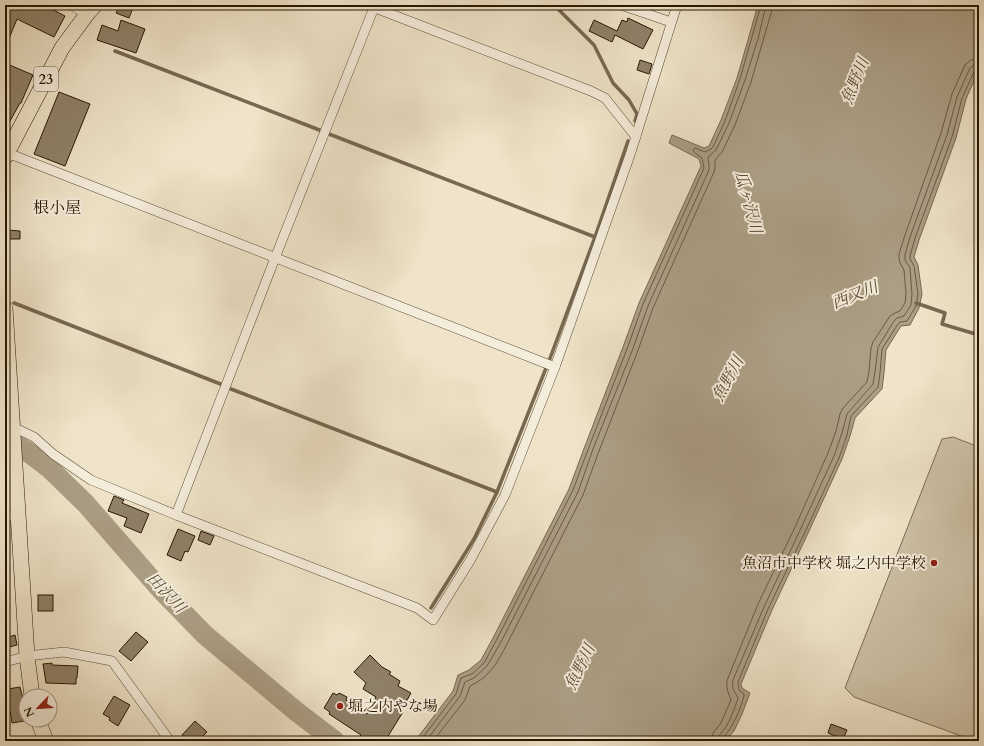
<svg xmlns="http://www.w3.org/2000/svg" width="984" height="746" font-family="Cardo,'Noto Serif JP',serif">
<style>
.green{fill:#cdc1a7;stroke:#7a6c54}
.water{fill:#ab9e85;stroke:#766851}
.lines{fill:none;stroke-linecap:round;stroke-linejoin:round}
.shore{stroke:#695a44;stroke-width:1}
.stream{stroke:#766851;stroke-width:3.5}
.river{stroke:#ab9e85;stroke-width:20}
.building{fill:#8f8169;stroke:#271602}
.street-casing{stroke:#594a34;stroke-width:10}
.primary-casing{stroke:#271602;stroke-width:16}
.street{stroke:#f5eddc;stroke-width:9}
.primary{stroke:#efe4c9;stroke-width:15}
.poi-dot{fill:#8f2418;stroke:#f5eddc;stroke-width:1.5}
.labels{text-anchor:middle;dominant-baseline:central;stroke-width:4;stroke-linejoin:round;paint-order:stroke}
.shield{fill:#f5eddc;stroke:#655643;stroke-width:1}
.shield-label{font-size:14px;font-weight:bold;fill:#271602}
.poi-label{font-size:15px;fill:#271602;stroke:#f5eddc;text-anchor:end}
.water-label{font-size:16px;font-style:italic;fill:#5c4c36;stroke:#f5eddc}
.neighbourhood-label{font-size:16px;fill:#271602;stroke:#f5eddc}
</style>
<rect width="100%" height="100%" fill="#efe4c9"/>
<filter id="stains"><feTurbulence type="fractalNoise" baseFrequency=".005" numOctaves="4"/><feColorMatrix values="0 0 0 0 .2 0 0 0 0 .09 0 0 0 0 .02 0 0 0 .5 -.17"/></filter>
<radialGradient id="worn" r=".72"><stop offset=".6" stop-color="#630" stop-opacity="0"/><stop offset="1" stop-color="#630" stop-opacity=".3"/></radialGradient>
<!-- green -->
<path class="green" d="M953,437L979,447V741H975L854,697L845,688L942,439Z"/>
<!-- water -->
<path class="water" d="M758,5H979V69L966,99L956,138L919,240L914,257L918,265L922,294L919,308L910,325L901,326L886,350L884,373L882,389L855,418L850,436L842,459L809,531L772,610L741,684L742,688L750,693L742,714L734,731L725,741H415L453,691L458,675L469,670L481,660L493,638L569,489L585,446L623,347L639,303L701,166L699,159L669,143L672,135L704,148L709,146L721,120L737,78Z"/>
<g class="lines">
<!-- shore -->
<g class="shore">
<path d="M420,741L456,694L461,678L472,674L484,663L497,639L573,490L589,447L627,349L643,304L704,168L702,158L694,152L693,150L695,148L705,152L711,149L713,147L725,121L740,79L761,5"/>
<path d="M426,741L460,696L465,682L474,678L487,666L501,642L578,492L593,449L632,351L648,306L709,170V165L708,157L716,150L729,123L745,80L758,39L766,5"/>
<path d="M433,741L465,700L470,686C490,677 497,663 507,644L583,495L599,451L637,353L653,308L714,172L715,168V160L722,152L735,125L751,82L772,10V5"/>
<path d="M712,741L713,733L721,723L731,700C728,692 725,686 728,678L758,604L796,525L828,453L836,431L840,414L843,408L867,382L869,371L871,348L873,342L890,316L895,313L900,311L905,303L906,294L904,270L900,263L899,258V254L905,235L941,133L952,94L965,65L971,60L979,58"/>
<path d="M718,741C718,734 724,731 727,725C732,716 735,707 738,698C735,692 731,688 733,680L764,607L801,528L834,456L842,433L847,414L873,384L875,372L878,347L894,321L897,318L904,316L911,305L912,294L910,268L905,260V255L910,237L947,135L957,97L970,68L974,65L979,64"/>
<path d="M723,741C723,735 729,732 731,727C737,717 741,707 744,696V694L739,690L738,682L768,609L806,530L839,458L847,435L851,416L878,387L880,373L882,349L898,324L900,322L907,321L916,306L918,294L914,266L910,259V256L915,238L952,137L962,98L974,72L976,70L979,69"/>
</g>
<!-- stream -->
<g class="stream">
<path d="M554,5L594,45L613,83L629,100L637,114L635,121"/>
<path d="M115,51L322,131"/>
<path d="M329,134L595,237"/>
<path d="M14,303L223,385"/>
<path d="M916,303L945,313L942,324L979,335"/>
<path d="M549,361L595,237L628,141"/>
<path d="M231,389L497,492"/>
<path d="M431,608L474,539L497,492L546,368"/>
</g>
<!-- river -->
<path class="river" d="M5,438L25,450L49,468L86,504L161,590L205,635L297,712L335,741"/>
</g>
<!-- building -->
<g class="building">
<path d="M5,5H44L65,16L54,37L17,19L5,48Z"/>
<path d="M120,5H134L129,18L116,13Z"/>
<path d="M628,18L653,30L643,49L615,35L612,42L589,31L594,20L617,31L622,20L627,22Z"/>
<path d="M121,20L145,29L136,53L97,40L102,25L118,31Z"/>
<path d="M640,60L652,64L649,74L637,70Z"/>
<path d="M5,63L33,75L21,103H20L5,130Z"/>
<path d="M59,92L90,104L65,166L34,154Z"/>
<path d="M8,230L20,231V239H8Z"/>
<path d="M114,496L124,500L122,503L149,514L141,533L124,526L127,518L108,511Z"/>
<path d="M178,529L195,536L188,552L185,551L181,561L167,555Z"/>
<path d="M201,531L214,536L210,545L198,540Z"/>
<rect x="38" y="595" width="15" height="16"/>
<path d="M136,632L148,642L131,661L119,651Z"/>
<path d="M15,635L17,645L5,648V638Z"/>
<path d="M370,655L382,667L391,672L389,674L400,681L398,686L411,693L401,711L403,712L385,741H356L361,735L329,714L330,712L324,708L333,693L337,695L339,693L347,697L346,700L367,714L376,699H375L376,697L363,689L366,683L354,672Z"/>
<path d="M52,663V665L78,666L77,678H76V684L46,683L43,664Z"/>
<path d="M20,687L25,707L21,708L24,721L12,723L10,711L5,712V701L10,700L8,689Z"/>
<path d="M114,696L130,705L118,726L109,720L110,718L103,714Z"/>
<path d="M195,721L207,732L198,741H189L182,735Z"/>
<path d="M831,724L847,730L843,739L828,733Z"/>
</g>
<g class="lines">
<defs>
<g id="street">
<path d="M71,5L87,14"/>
<path d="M621,5L671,22"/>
<path d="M370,6L591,91L605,98L636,137"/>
<path d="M5,152L555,367"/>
<path d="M13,427L34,437L53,454L91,480L176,515L417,608L433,620L471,559L505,495L555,367L630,155L677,5"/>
<path d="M176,515L275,258L375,5"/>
<path d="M5,517L18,514"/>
<path d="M5,662L27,656L64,652L112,661L170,741"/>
</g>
<g id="primary">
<path d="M5,157L62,48L87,14L95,5"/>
<path d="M5,308L27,656L32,696"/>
<path d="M38,720L46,741"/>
</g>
</defs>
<!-- street casing -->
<use href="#street" class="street-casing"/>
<!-- primary casing -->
<use href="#primary" class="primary-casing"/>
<!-- street -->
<use href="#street" class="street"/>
<!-- primary -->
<use href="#primary" class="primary"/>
</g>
<!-- markers -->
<g class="poi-dot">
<circle cx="934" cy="563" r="4"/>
<circle cx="340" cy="706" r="4"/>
</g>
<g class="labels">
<!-- shield labels -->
<rect class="shield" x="34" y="67" width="24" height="24" rx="3"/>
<g class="shield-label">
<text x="46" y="79">23</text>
</g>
<!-- poi labels -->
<g class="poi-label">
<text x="926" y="563">魚沼市中学校 堀之内中学校</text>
<text x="348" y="706" text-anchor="start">堀之内やな場</text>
</g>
<!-- water labels -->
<g class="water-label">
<text transform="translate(855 81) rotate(-68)">魚野川</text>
<text transform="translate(748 202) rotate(75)">瓜ヶ沢川</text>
<text transform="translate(855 295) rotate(-22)">西又川</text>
<text transform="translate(728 379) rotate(-62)">魚野川</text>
<text transform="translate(166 593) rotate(47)">田沢川</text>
<text transform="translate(580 667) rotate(-64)">魚野川</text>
</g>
<!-- neighbourhood labels -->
<g class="neighbourhood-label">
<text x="57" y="208">根小屋</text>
</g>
</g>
<!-- margin -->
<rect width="984" height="746" fill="none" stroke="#efe4c9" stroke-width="20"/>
<rect x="6" y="6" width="972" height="734" fill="none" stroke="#271602" stroke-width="2"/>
<rect x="10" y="10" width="964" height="726" fill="none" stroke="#271602"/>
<!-- north arrow -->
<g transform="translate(38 708) rotate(245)"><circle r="19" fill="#f5eddc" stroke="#a39785"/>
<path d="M0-3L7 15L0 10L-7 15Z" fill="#8f2418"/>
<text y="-6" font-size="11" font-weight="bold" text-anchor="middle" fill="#271602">N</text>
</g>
<rect width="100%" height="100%" filter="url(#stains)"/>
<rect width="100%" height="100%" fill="url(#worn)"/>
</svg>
